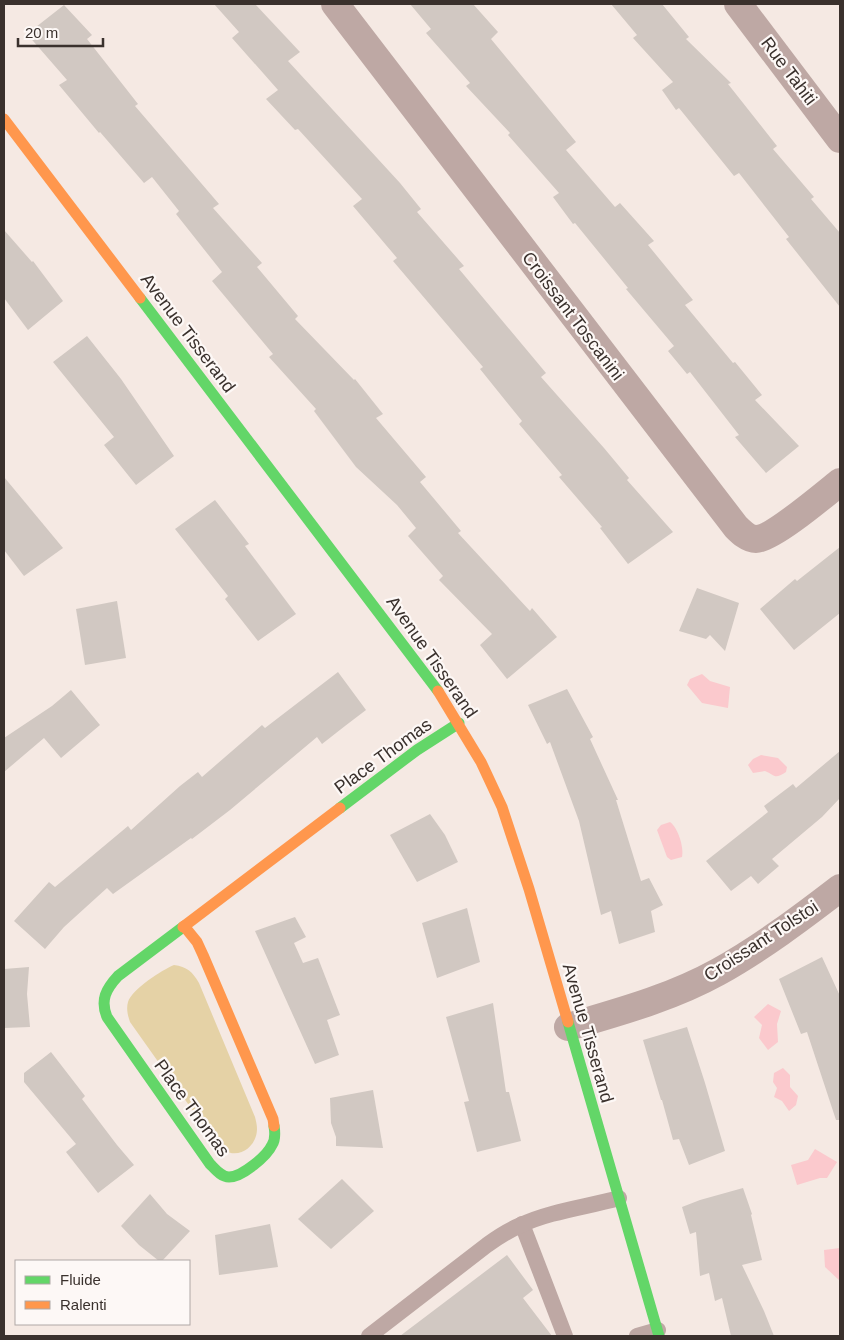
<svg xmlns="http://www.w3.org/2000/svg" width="844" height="1340" font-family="Helvetica,sans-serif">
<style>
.green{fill:#e5d2a6}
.water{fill:#fbc9cd}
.building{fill:#d1c8c2}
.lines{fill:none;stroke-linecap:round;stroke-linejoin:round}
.lane{stroke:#bea8a4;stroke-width:16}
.street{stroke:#bea8a4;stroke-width:28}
.fast{stroke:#63d668;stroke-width:11}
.slow{stroke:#ff974d;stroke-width:11}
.labels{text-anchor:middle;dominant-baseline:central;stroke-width:4.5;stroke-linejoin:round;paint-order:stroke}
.street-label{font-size:18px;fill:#3a312d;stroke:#fdf8f6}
</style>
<rect width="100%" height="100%" fill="#f5e9e3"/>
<!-- green -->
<path class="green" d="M174,965C187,967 192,971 199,983L255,1117C256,1121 257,1125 257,1129C257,1146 239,1160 224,1150C221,1148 218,1144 215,1142L130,1022C128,1016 126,1009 128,1002C132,989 162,970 174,965Z"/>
<!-- water -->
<g class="water">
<path d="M702,674L710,681L730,687L728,708L702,703L687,685L690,679Z"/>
<path d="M761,755L778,758L787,767L786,772C774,780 775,775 765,771L753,773L748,765L753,759Z"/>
<path d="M670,822C678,828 684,847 682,857L671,860L667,857L657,830L661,825Z"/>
<path d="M768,1004L781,1011L777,1024L778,1042L768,1050L759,1038L762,1025L754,1017Z"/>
<path d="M783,1068L790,1075V1087L798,1096L796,1105L789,1111L782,1101L774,1097L777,1088L773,1082L774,1073Z"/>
<path d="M815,1149L837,1162L827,1178H820L797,1185L791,1165L808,1160Z"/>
<path d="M840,1248V1281L825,1267L824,1250Z"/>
</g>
<!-- building -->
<g class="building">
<path d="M214,4H255L300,52L288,61L400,183L421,209L417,212L464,266L459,269L546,373L541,377L604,448L629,478L627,480L673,532L628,564L600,528L602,527L559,477L562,475L519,424L522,421L480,369L483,367L393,261L397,258L353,206L362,199L298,129L295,130L266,99L278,90L232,38L239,32Z"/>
<path d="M410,4H473L498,32L491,39L576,142L566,150L615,207L620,203L654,241L648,245L693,300L685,305L733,363L735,362L762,395L755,400L799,446L766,473L735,437L739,435L690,372L687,374L668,351L674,346L626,289L628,288L575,223L573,224L553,197L559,193L508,135L510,133L466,86L470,83L426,33L431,29Z"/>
<path d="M611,4H662L689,37L686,39L731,83L728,84L777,146L773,149L814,197L811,199L840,233V307L786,239L789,237L739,173L734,176L679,108L676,110L662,90L673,82L633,38L637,35Z"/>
<path d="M64,5L92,35L87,39L138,104L135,106L219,204L213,208L262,263L257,267L298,316L295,319L354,380L355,379L383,414L376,418L426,477L420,482L461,531L458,533L530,611L532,608L557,637L507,679L480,645L492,634L439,580L443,576L408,536L416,528L397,505L356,467L314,411L316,409L269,357L273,354L212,281L222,272L176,214L179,211L152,177L144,183L100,132L99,133L59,85L67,80L27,34Z"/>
<path d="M4,230L32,262L33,261L63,301L28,330L4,298Z"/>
<path d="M87,336L121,379L174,456L136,485L104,445L114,437L53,362Z"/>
<path d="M4,477L63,548L24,576L4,550Z"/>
<path d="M215,500L249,544L245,546L296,614L258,641L225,599L228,596L175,529Z"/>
<path d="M840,547V613L794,650L760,609L795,579L797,581Z"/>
<path d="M697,588L739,603L725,651L710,635L706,639L679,631Z"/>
<path d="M117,601L126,658L85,665L76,609Z"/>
<path d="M338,672L366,710L345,726L322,744L317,737L230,810L192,839L191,838L113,894L107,888L64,927L45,949L14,921L49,882L55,887L128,826L131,830L180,786L198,772L202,777L262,725L265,728Z"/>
<path d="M567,689L593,737L590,739L618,800H616L641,881L649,878L663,905L651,911L655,932L619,944L611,911L601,915L579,821L550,742L547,744L528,705Z"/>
<path d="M71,690L100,725L61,758L44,738L4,772V738L52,706Z"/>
<path d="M840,751V798L822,817L772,859L779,866L758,884L751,876L731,891L706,861L768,812L764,806L793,784L796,788Z"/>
<path d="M430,814L445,835L458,862L417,882L390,835Z"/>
<path d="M467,908L480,962L437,978L422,923Z"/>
<path d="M295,917L306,937L294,943L303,963L318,958L340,1015L327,1020L339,1055L315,1064L255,931Z"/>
<path d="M822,957L840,996V1120H836L807,1032L801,1034L779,979Z"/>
<path d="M29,967L27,994L30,1027L4,1028V969Z"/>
<path d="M493,1003L506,1092H509L521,1141L477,1152L464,1102L469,1101L446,1017Z"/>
<path d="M687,1027L705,1083L725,1151L689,1165L679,1139L673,1140L662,1100H661L643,1040Z"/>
<path d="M51,1052L85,1096L82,1099L117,1145L134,1165L98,1193L66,1152L76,1144L24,1082V1073Z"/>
<path d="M373,1090L383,1148L336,1146V1137L331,1123L330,1098Z"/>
<path d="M342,1179L374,1211L331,1249L298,1219Z"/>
<path d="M743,1188L752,1214L751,1215L762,1260L742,1265L764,1311L774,1336H731L722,1298L715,1301L709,1273L700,1276L696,1232L690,1234L682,1207L700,1200Z"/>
<path d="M150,1194L167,1214L190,1231L162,1261H159L139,1245L121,1226Z"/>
<path d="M270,1224L278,1267L219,1275L215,1235Z"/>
<path d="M507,1255L533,1290L523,1298L552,1336H400Z"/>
</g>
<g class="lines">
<!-- lane -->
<g class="lane">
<path d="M522,1224L565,1336"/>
<path d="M369,1336L487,1245C498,1237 509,1230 521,1225C551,1211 587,1207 619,1198"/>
<path d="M637,1336L658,1330"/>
</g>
<!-- street -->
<g class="street">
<path d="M335,4L736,527C741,532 748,539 756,539C772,539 825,494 840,482"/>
<path d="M738,4L840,139"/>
<path d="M568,1027C619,1012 671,998 718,972C761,948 801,918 840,888"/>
</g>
<!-- fast -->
<g class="fast">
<path d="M140,298L438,691"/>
<path d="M340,808L417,750L459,723"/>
<path d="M183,927L118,976C106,989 100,1000 107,1017L210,1164C215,1169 221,1177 229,1177C242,1177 267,1156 272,1145C276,1139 275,1132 274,1126"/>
<path d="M568,1022L659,1336"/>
</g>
<!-- slow -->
<g class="slow">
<path d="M4,119L140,298"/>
<path d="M438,691L481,762L502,807L529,889L568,1022"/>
<path d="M184,926L197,942L203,955L273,1119L274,1126"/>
<path d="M183,927L340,808"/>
</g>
</g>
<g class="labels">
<!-- street labels -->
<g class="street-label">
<text transform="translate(789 71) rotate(53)">Rue Tahiti</text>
<text transform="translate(573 316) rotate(53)">Croissant Toscanini</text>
<text transform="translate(188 333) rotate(53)">Avenue Tisserand</text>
<text transform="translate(432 657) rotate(55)">Avenue Tisserand</text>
<text transform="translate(383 756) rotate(-36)">Place Thomas</text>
<text transform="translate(761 941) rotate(-33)">Croissant Tolstoi</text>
<text transform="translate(588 1033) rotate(74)">Avenue Tisserand</text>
<text transform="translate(192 1108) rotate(54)">Place Thomas</text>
</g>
</g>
<!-- border -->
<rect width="844" height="1340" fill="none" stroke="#3a312d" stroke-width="10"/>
<!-- legend -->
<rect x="15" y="1260" width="175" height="65" fill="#fdf8f6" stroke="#afa8a6"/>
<rect x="25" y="1276" width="25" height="8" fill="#63d668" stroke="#afa8a6"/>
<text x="60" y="1285" font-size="15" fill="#3a312d">Fluide</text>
<rect x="25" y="1301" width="25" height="8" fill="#ff974d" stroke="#afa8a6"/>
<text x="60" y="1310" font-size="15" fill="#3a312d">Ralenti</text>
<!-- scale -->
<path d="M18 38v8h85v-8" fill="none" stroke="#3a312d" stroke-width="2.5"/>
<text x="25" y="38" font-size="15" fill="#3a312d" stroke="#fdf8f6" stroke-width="4" paint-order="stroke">20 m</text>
</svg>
